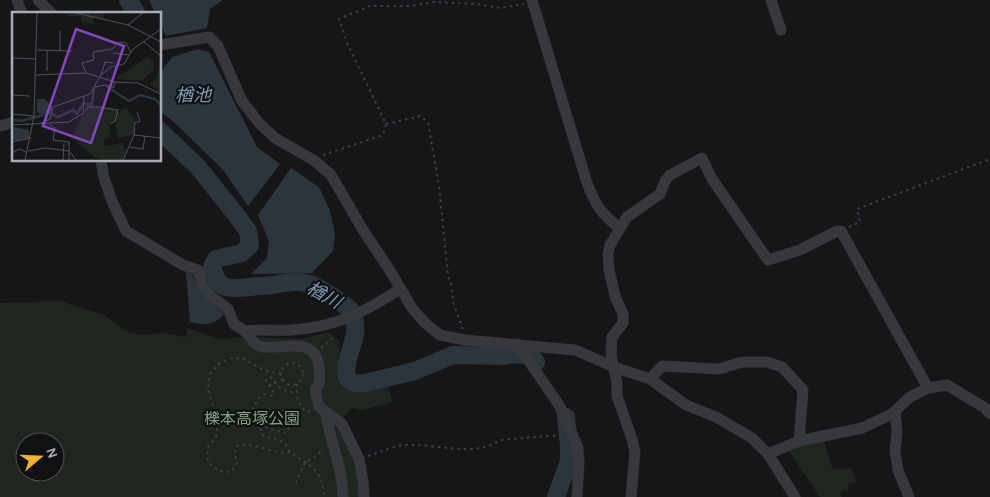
<svg xmlns="http://www.w3.org/2000/svg" width="990" height="497" font-family="Karla,'Noto Sans JP',sans-serif">
<style>
.green{fill:#1e261f;fill-rule:evenodd}
.water{fill:#2c353c}
.lines{fill:none;stroke-linecap:round;stroke-linejoin:round}
.river{stroke:#2c353c;stroke-width:18}
.path{stroke:#3d3f44;stroke-width:2;stroke-dasharray:2.5 4;stroke-linecap:butt}
.minor{stroke:#37383d;stroke-width:11}
.labels{text-anchor:middle;dominant-baseline:central;stroke-width:4.5;stroke-linejoin:round;paint-order:stroke}
.park-label{font-size:16px;fill:#7fa381;stroke:#111113}
.water-label{font-size:18px;font-style:italic;fill:#7f9bb3;stroke:#111113}
.inset-river{fill:none;stroke:#2c353c;stroke-width:2.5}
.inset-road{fill:none;stroke:#505258;stroke-width:1}
.view{fill:#8446be;fill-opacity:0.15;stroke:#8446be;stroke-width:2.5}
.inset-edge{fill:none;stroke:#a8adb8;stroke-width:2.5}
</style>
<rect width="100%" height="100%" fill="#161618"/>
<!-- green -->
<g class="green">
<path d="M60,301L104,315L128,332L143,335L162,333L186,337L187,328L220,339L245,337L300,339L329,332L339,341L341,376L360,392L387,384L393,402L362,410L352,408L340,421L357,461L362,497H0V303ZM25,442H55V472H25Z"/>
<path d="M823,439L833,470L851,468L857,482L848,484L849,490L840,492L842,497H820L786,447Z"/>
</g>
<!-- water -->
<g class="water">
<path d="M149,0H223L210,9L207,28L166,36L160,22V14H156Z"/>
<path d="M198,49L209,52L257,147L280,164L248,206L223,170L175,123L160,111V73L172,57Z"/>
<path d="M291,168L319,187L330,211L335,234L333,251L312,273L251,274L267,258L269,241L258,215Z"/>
<path d="M186,272L193,275C197,293 212,302 224,314C214,325 205,326 190,322Z"/>
</g>
<g class="lines">
<!-- river -->
<g class="river">
<path d="M128,0L137,14"/>
<path d="M160,131L198,167L237,216L248,231L250,245L242,253L216,259L212,267C214,274 216,282 223,286C230,289 242,288 250,287C257,286 265,286 273,285C295,281 307,279 327,293C333,297 347,306 351,311C355,317 356,327 355,334C353,349 331,388 365,383L415,371L453,355L503,356L515,354L531,356L536,362"/>
<path d="M556,497L569,461V445L566,417"/>
</g>
<!-- path -->
<g class="path">
<path d="M386,124L420,116L428,122L439,186L448,276L452,286L453,302L463,330"/>
<path d="M323,155L383,135L386,124L348,45L339,19L370,6H410L434,2L477,4L500,8L524,4"/>
<path d="M849,227L860,222L857,209L990,159"/>
<path d="M321,348L334,337"/>
<circle cx="292" cy="374" r="11"/>
<path d="M281,374L264,370L244,359L232,358L218,364L210,374L208,389L218,423L216,437L208,447L207,458L211,466L220,471L231,472L237,463L235,453L236,446C256,441 275,456 290,452C311,466 323,470 324,497"/>
<path d="M297,384C296,395 297,403 306,412L310,411"/>
<path d="M269,386L282,379"/>
<path d="M290,452C283,435 273,442 261,434V429L264,427L284,433L289,431L288,427L272,421V416L276,412L272,408L256,414L253,408L259,398L264,394L273,396V392L266,380L270,377C274,380 275,384 279,387C284,392 290,390 296,395"/>
<path d="M368,456C383,451 397,444 413,445C441,445 476,457 500,440L561,435"/>
<path d="M296,483L305,462L317,456L323,448"/>
</g>
<!-- minor -->
<g class="minor">
<path d="M17,0L22,14"/>
<path d="M38,0L52,14"/>
<path d="M532,0L587,183C597,207 599,211 619,228"/>
<path d="M771,0L781,30"/>
<path d="M160,45L209,37L218,46L242,101L259,123L275,138L315,161L331,175L363,230L389,269L412,308L425,323L440,335L465,340L575,350L614,367L650,379L686,405L716,417L752,438L768,454L795,497"/>
<path d="M0,126L14,122"/>
<path d="M101,160L104,178L112,201L126,231L183,265L198,270L202,284L210,295L228,309L234,324L245,331C261,329 276,331 292,330C336,327 365,312 400,289"/>
<path d="M245,331C250,337 254,345 262,347C282,350 316,334 319,368C320,377 321,382 315,390L319,407L342,424L359,459L363,481L364,497"/>
<path d="M517,344L559,405L570,429L578,448L579,463L577,497"/>
<path d="M650,379L662,366L719,369L742,362H767L782,367L803,390L799,441"/>
<path d="M895,411L897,432L895,451L898,470L909,497"/>
<path d="M326,414C330,443 343,467 343,497"/>
<path d="M768,454L799,441L862,428L892,414L910,397L928,388L947,385L985,408L990,414"/>
<path d="M631,497L635,452L632,439L617,396V383L611,355L612,337L623,323V314L615,296L609,270L608,254L610,245L627,217L660,194L665,181L670,175L702,158L712,179L768,260L800,250L837,231H841L928,388"/>
</g>
</g>
<g class="labels">
<!-- park labels -->
<g class="park-label">
<text x="252" y="418">櫟本高塚公園</text>
</g>
<!-- water labels -->
<g class="water-label">
<text x="193" y="95">楢池</text>
<text transform="translate(324 295) rotate(29)">楢川</text>
</g>
</g>
<!-- overview -->
<g transform="translate(12 12)">
<rect width="149" height="149" fill="#161618"/>
<path d="M55,0H93L91,7L82,5L80,12L69,9V4H56ZM135,45L142,50V56L130,69L103,67ZM148,46H149V81L138,72L145,65ZM81,89L82,94L106,98L105,102L113,95L122,106V123L106,126L103,110L97,112L99,125L92,128V133L96,134L110,131L114,138L110,148H87L60,127L74,93H79Z" fill="#1e261f"/>
<path d="M25,87H33L40,95V99L29,102L25,100ZM1,115L17,118V126L0,129Z" fill="#2c353c"/>
<path class="inset-river" d="M94,74L117,89L128,83L143,87L149,93M0,108L10,109L38,101L46,105L61,98L65,102L71,92H80L82,76"/>
<path class="inset-road" d="M60,0L116,13L149,30M116,13L132,0M48,19V39M132,30L149,44M25,38L60,39M35,39V59M101,41L117,43M0,46L24,47M74,61L70,51L82,48L81,40L100,37L107,30L114,31L119,41M24,63L74,61L103,70M89,63L93,50L101,51M82,75L94,73L101,76L103,70L126,71L149,82M0,83L18,84M74,99L76,95H87L106,98L103,109L98,112M0,102L21,104M29,111L38,107L41,95L78,82L89,63L99,55L112,52L120,38L149,17M37,112L43,116L41,128L57,130V148M0,113L57,110L71,101L72,85M122,123L123,110H128L125,100M0,130L19,126M118,135L131,137L133,124M16,139L33,136L57,139L64,148M0,141L7,137L14,140M13,148L22,104L25,0M51,148L52,131M111,148L122,123L149,126"/>
<path class="view" d="M64,17L112,34L79,131L31,114Z"/>
<rect width="149" height="149" class="inset-edge"/>
</g>
<!-- north arrow -->
<g transform="translate(40 457) rotate(71)"><circle r="24" fill="#111113" stroke="#4d4f55"/>
<path d="M0-4L9 19L0 12L-9 19Z" fill="#f2b134"/>
<text y="-8" font-size="14" font-weight="bold" text-anchor="middle" fill="#a8adb8">N</text>
</g>
</svg>
